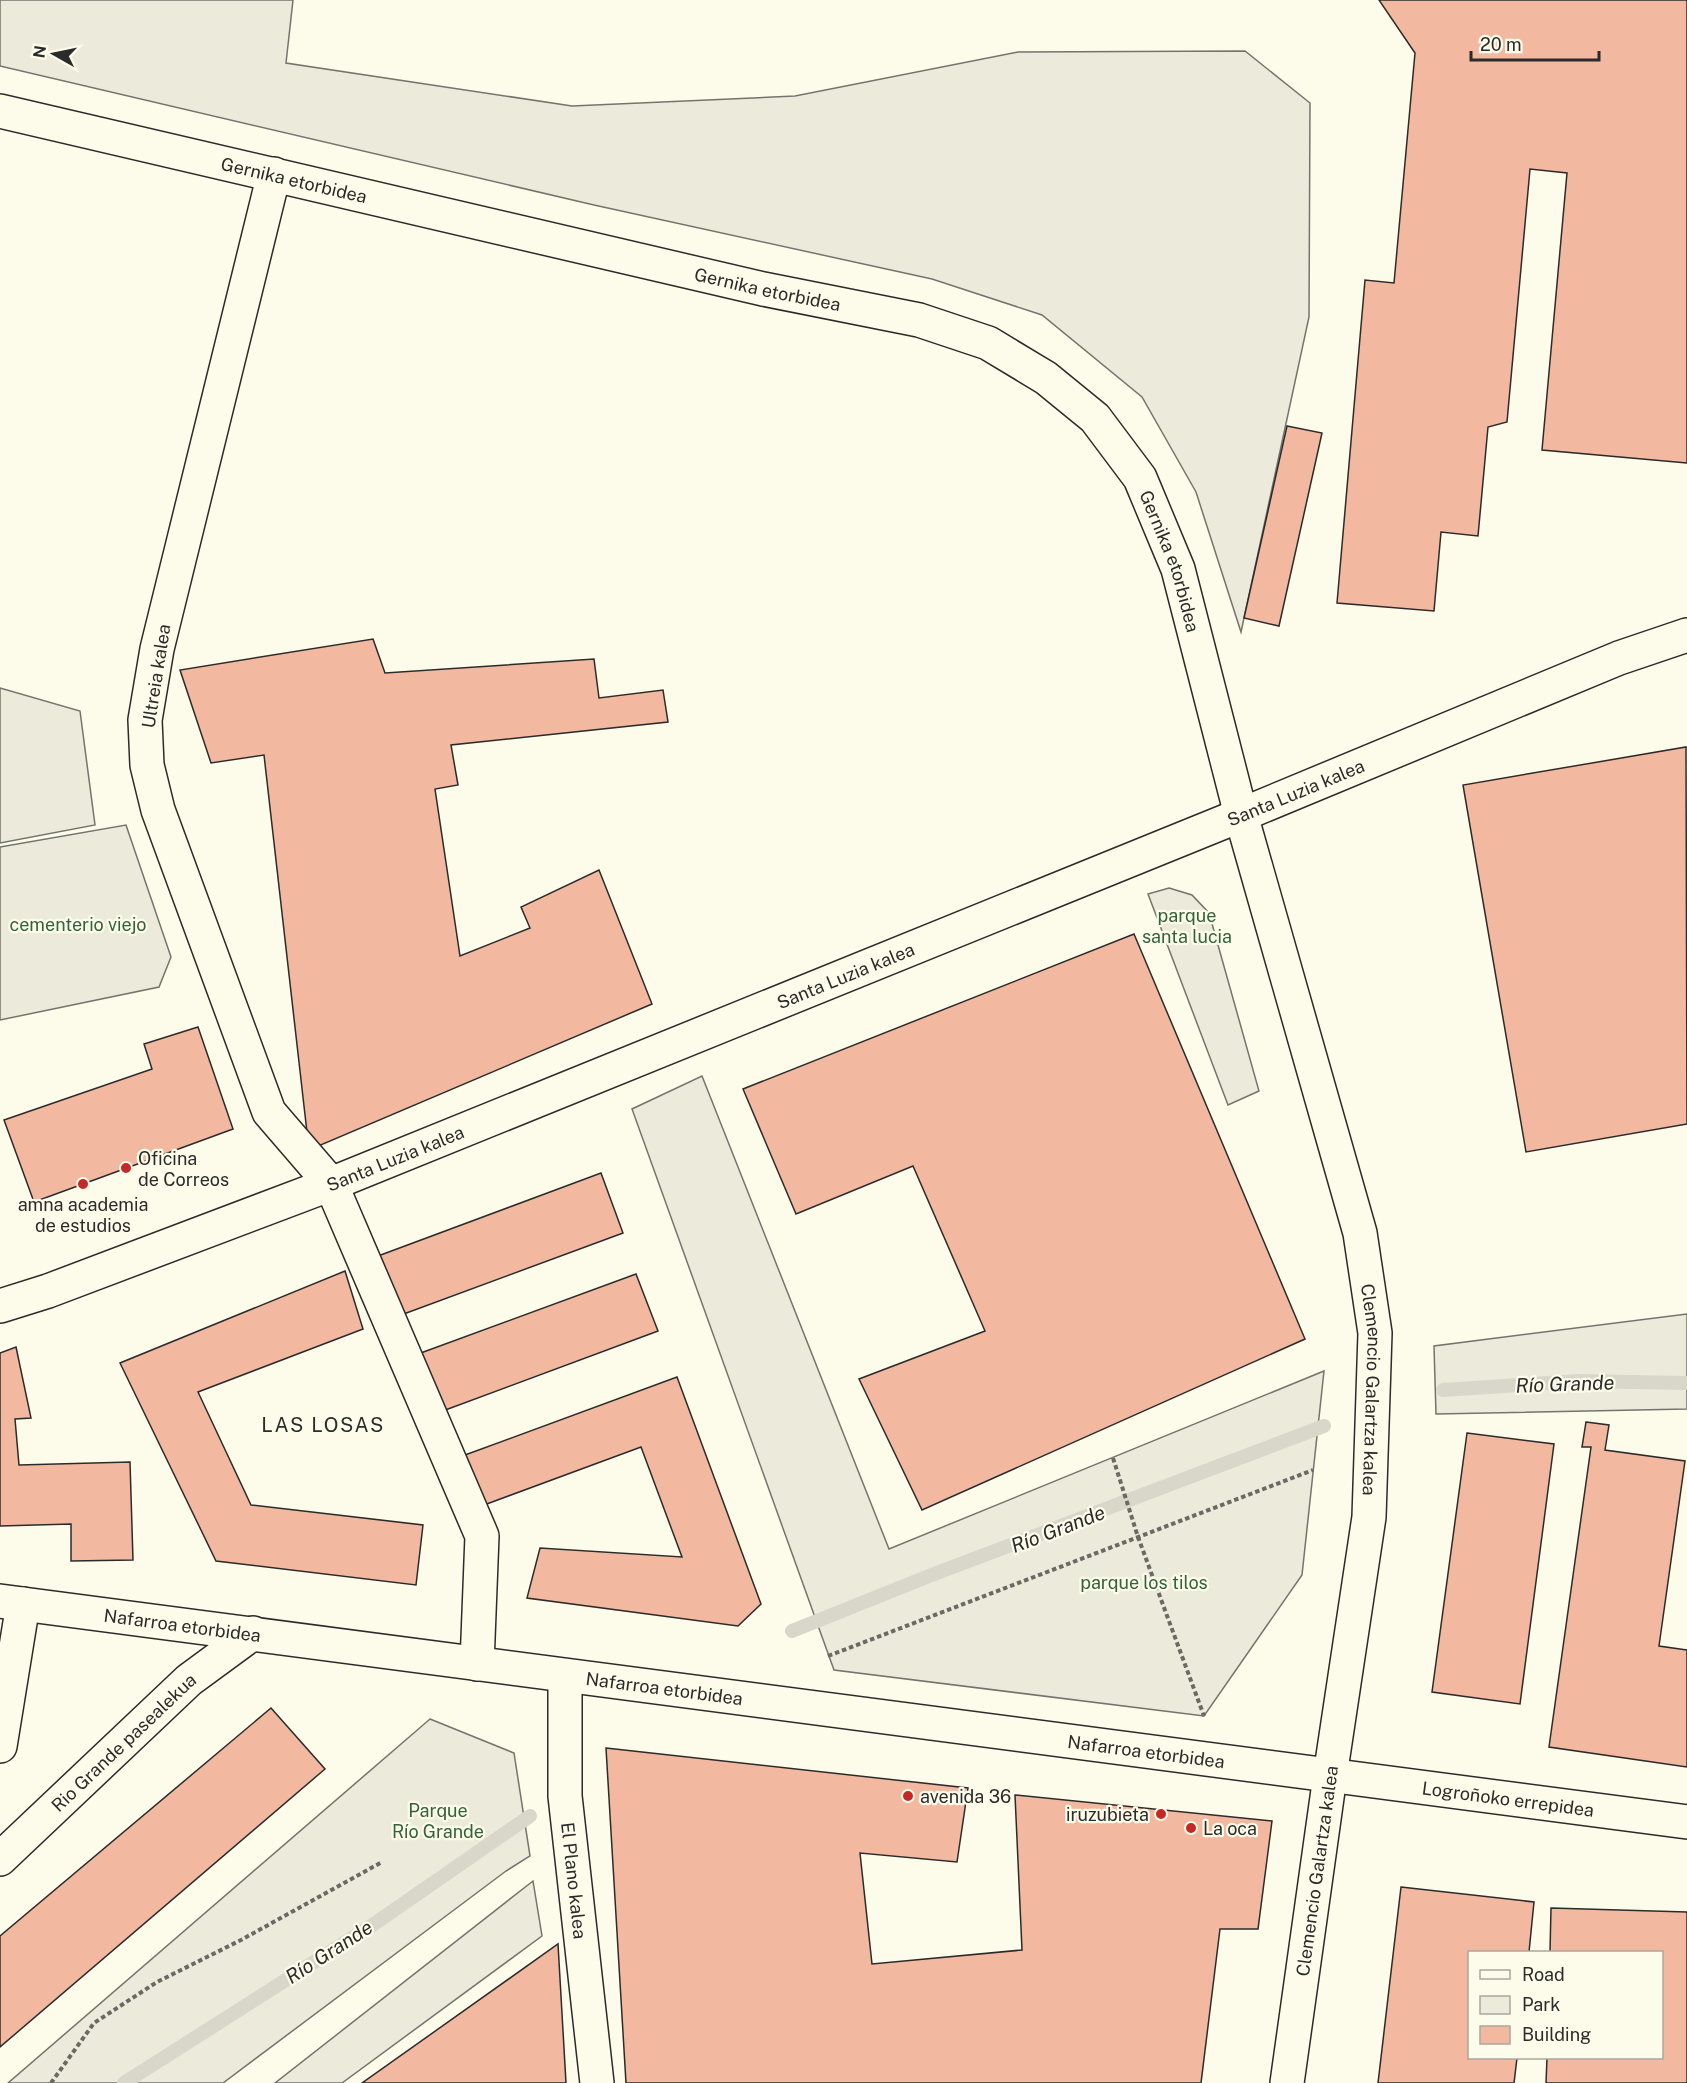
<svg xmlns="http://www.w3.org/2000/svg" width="1687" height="2083" font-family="'Public Sans',sans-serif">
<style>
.green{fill:#ecebdb;stroke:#74746e;stroke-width:1.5}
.parking{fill:#eceadb;stroke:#74746e;stroke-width:1.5}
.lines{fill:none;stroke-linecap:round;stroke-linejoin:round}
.stream{stroke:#d8d7c9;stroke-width:14}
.building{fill:#f2b8a0;stroke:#2b2b2b;stroke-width:1.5}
.street-casing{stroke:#2b2b2b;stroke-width:36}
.secondary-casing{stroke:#2b2b2b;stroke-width:36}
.path{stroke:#6a6964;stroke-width:4;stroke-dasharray:4.5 3;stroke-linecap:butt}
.street{stroke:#fdfbea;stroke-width:33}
.secondary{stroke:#fdfbea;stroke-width:33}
.poi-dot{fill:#c62828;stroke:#fdfbea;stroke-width:2}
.labels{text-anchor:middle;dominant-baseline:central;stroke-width:4.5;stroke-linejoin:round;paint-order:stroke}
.street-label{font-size:18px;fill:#2b2b2b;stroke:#fdfbea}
.park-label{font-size:18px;fill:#34623c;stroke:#fdfbea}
.poi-label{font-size:18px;fill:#2b2b2b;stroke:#fdfbea;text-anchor:start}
.water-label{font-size:20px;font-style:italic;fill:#2b2b2b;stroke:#fdfbea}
.neighbourhood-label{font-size:20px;letter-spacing:1.5px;fill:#2b2b2b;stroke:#fdfbea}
</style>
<rect width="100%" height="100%" fill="#fdfbea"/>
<!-- green -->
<g class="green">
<path d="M0,0H293L286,63L572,106L795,96L1018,52L1245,51L1310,103L1309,317L1241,632L1196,492L1142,397L1042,315L932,279L594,205L0,66Z"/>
<path d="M0,688L80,711L95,825L0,843Z"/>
<path d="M126,825L171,957L159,987L0,1020V847Z"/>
<path d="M1169,888L1192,895L1209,913L1259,1091L1228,1105L1148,894Z"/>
<path d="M702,1076L889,1549L1324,1371L1302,1575L1204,1716L834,1670L632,1109Z"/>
<path d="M1687,1314V1409L1436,1414L1434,1346Z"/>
<path d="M430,1719L514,1753L530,1856L506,1871L223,2083H8Z"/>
</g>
<!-- parking -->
<path class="parking" d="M533,1881L542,1936L342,2083H275Z"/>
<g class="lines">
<!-- stream -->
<g class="stream">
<path d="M1443,1390L1579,1381L1687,1383"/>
<path d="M792,1631L929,1576L1324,1426"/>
<path d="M124,2083L374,1924L530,1816"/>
</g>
</g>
<!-- building -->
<g class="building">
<path d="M1379,0H1687V463L1542,450L1567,173L1530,169L1507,422L1488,427L1478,536L1441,532L1434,611L1337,603L1365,280L1394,283L1415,53Z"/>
<path d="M1287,426L1322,433L1279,626L1244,618Z"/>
<path d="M373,639L385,673L594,659L599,698L663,690L668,722L451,745L458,785L435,789L460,956L530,928L521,907L599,870L652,1004L309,1150L264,755L211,763L180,670Z"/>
<path d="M1686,747L1687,1124L1526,1152L1463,785Z"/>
<path d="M1134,934L1305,1339L922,1510L859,1379L985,1331L913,1166L796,1214L743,1089Z"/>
<path d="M198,1027L233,1129L34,1202L4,1120L152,1069L144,1044Z"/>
<path d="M601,1173L623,1233L401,1315L378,1256Z"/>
<path d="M345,1271L363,1329L198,1392L251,1505L423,1525L416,1585L216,1561L120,1363Z"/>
<path d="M636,1274L658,1331L440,1412L418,1354Z"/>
<path d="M16,1347L31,1418L15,1419L19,1465L130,1462L133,1560L71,1561V1524L0,1526V1353Z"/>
<path d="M677,1377L761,1604L738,1626L527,1598L540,1548L682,1557L641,1447L484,1505L465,1455Z"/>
<path d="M1586,1422L1609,1425L1605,1450L1685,1461L1659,1646L1687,1650V1767L1549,1747L1591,1447H1582Z"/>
<path d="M1467,1433L1554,1444L1520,1704L1432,1692Z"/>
<path d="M271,1708L325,1769L0,2047V1936Z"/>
<path d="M606,1748L968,1788L957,1862L860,1853L872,1964L1022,1950L1015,1795L1272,1821L1258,1929H1220L1201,2083H626Z"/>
<path d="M1401,1887L1534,1902L1529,1952H1470V2058H1517L1514,2083H1378Z"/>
<path d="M1551,1908L1687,1912V2083H1546L1547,2058H1662V1952H1550Z"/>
<path d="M558,1944L566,2083H362Z"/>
</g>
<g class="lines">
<defs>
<g id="street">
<path id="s1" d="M0,111L763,289L919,320L988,343L1046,378L1095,418L1140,478L1178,569L1241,815L1360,1233L1375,1333L1369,1517L1330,1776L1287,2083"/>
<path d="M274,174L157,649L145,720L147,765L158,810L269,1112L331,1184L482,1536L477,1664"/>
<path id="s2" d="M0,1306L48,1291L331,1184L1241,815L1619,658L1687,635"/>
<path id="s3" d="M565,1677V1796L597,2083"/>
<path d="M0,1746L23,1604"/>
<path id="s4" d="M0,1859L189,1680L253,1633"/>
</g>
<g id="secondary">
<path id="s5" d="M0,1601L1687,1822"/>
</g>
</defs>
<!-- street casing -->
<use href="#street" class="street-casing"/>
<!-- secondary casing -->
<use href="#secondary" class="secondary-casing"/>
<!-- path -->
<g class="path">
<path d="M1113,1458L1138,1537L1204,1716"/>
<path d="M828,1656L1313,1470"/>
<path d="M51,2083L94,2023L157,1982L241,1940L382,1862"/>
</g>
<!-- street -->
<use href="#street" class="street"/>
<!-- secondary -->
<use href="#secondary" class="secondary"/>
</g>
<!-- markers -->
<g class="poi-dot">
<circle cx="126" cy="1168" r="6"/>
<circle cx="83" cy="1184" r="6"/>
<circle cx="908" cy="1796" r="6"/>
<circle cx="1161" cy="1814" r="6"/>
<circle cx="1191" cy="1828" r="6"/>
</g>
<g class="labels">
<!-- street labels -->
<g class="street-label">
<text stroke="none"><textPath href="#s1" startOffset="302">Gernika etorbidea</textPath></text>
<text stroke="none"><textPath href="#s1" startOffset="788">Gernika etorbidea</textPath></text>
<text stroke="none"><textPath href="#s1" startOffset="1310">Gernika etorbidea</textPath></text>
<text transform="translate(156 676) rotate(-81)">Ultreia kalea</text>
<text stroke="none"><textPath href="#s2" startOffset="1394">Santa Luzia kalea</textPath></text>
<text stroke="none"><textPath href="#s2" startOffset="908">Santa Luzia kalea</textPath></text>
<text stroke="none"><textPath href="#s2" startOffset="422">Santa Luzia kalea</textPath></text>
<text stroke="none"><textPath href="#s1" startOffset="2166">Clemencio Galartza kalea</textPath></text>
<text stroke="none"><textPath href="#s5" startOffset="184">Nafarroa etorbidea</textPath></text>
<text stroke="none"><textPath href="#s5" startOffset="670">Nafarroa etorbidea</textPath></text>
<text stroke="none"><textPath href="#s4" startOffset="170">Rio Grande pasealekua</textPath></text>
<text stroke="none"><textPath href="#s5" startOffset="1156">Nafarroa etorbidea</textPath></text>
<text stroke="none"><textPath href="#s5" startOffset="1521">Logroñoko errepidea</textPath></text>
<text transform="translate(1317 1871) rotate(-82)">Clemencio Galartza kalea</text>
<text stroke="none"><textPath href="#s3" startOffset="204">El Plano kalea</textPath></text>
</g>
<!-- park labels -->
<g class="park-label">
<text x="1187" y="915">parque<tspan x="1187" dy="21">santa lucia</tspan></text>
<text x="78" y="924">cementerio viejo</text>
<text x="1144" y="1582">parque los tilos</text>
<text x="438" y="1810">Parque<tspan x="438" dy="21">Río Grande</tspan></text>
</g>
<!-- poi labels -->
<g class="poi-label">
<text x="138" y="1158">Oficina<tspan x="138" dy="21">de Correos</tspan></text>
<text x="83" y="1204" text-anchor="middle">amna academia<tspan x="83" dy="21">de estudios</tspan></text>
<text x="920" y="1796">avenida 36</text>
<text x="1149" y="1814" text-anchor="end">iruzubieta</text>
<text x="1203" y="1828">La oca</text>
</g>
<!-- water labels -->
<g class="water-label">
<text transform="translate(1565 1384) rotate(-2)">Río Grande</text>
<text transform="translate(1058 1529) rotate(-21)">Río Grande</text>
<text transform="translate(329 1952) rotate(-33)">Río Grande</text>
</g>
<!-- neighbourhood labels -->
<g class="neighbourhood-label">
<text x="323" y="1425">LAS LOSAS</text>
</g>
</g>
<!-- legend -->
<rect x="1468" y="1951" width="195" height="108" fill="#fdfbea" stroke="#a9a89e" stroke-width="1.5"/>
<rect x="1480" y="1970" width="30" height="9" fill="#fdfbea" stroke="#a9a89e" stroke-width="1.5"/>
<text x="1522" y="1981" font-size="18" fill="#2b2b2b">Road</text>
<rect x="1480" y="1996" width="30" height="18" fill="#ecebdb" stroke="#a9a89e" stroke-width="1.5"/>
<text x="1522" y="2011" font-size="18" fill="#2b2b2b">Park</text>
<rect x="1480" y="2026" width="30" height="18" fill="#f2b8a0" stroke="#a9a89e" stroke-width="1.5"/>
<text x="1522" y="2041" font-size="18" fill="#2b2b2b">Building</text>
<!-- north arrow -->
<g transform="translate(54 54) rotate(279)" stroke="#fdfbea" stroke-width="4.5" paint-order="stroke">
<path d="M0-4.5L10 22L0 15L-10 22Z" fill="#2b2b2b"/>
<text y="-9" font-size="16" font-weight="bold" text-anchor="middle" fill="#2b2b2b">N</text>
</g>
<!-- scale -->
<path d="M1471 51v9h128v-9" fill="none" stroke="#2b2b2b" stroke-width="3"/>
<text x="1480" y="51" font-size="18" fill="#2b2b2b" stroke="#fdfbea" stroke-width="4.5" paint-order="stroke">20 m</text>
</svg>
